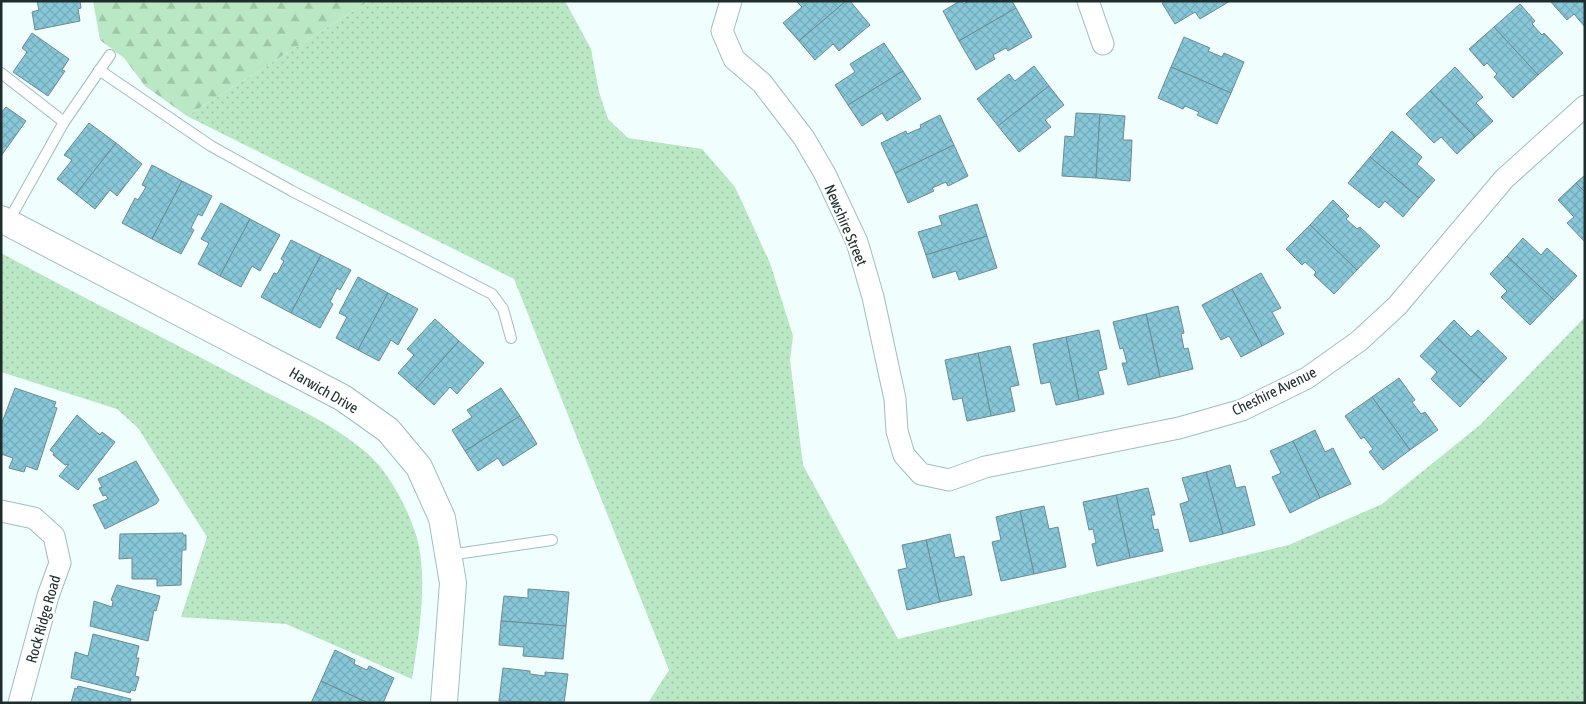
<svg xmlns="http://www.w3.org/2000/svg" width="1586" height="704" font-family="'Asap Condensed',sans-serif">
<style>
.grass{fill:url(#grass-dots)}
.forest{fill:url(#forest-firs)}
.building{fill:url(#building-cross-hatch);stroke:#6c8b94}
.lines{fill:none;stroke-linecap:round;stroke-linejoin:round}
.service-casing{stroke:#9cbfbe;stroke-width:12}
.minor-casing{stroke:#9cbfbe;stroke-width:23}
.tertiary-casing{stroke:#9cbfbe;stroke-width:28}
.service{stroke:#fff;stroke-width:10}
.minor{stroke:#fff;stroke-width:21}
.tertiary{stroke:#fff;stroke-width:26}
.labels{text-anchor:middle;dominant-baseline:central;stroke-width:4.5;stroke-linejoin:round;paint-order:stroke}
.street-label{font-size:15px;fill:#1e2c2c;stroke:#fff}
</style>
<defs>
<pattern id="grass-dots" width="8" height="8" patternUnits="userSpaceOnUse" patternTransform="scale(1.25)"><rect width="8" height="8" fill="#bae7c4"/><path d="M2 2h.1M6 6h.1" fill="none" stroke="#9fc6a9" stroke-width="1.8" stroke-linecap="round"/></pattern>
<pattern id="forest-firs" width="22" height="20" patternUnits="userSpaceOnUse" patternTransform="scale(1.25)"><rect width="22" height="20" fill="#bae7c4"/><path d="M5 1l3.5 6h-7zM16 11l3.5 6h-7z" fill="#9fc6a9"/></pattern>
<pattern id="building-cross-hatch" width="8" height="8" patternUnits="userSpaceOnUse" patternTransform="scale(1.25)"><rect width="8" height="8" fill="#87c7d8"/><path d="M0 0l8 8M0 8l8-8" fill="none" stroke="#74abba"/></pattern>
</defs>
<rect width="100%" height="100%" fill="#f0fefe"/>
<!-- grass -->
<g class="grass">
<path d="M369,1H565L591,49L599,92L608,119L628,138L702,149L735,187L770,263L793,336L790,360L803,465L898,639L1289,545L1382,504L1480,425L1585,317V703H648L669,670L514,279L187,116Z"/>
<path d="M1,253C83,298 167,339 249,383C289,405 335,424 369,455C389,473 405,504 414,529C430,571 419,635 412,679L286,624L181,617L207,537L138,428L117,409L1,372Z"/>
</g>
<!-- forest -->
<path class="forest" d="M93,1H369L187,116L145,86L124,58L100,40Z"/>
<!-- building -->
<g class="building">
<path d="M37,1H80L81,8L78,9L80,21L35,30L32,12L39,10Z"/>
<path d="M796,1H846L799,41L783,23L802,7Z"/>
<path d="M846,1H850L870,25L839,51L833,44L815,60L799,41Z"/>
<path d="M960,1L964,4L969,1H1012L1016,8L959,41L943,11Z"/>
<path d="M1165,1H1230L1200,19L1195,12L1175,24L1162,3Z"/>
<path d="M1550,1H1585V27L1574,14L1567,20Z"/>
<path d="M1520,4L1535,21L1532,24L1542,35L1544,33L1563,53L1538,75L1494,27Z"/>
<path d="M1016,8L1032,37L1008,51L1006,48L993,55L995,59L976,70L959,41Z"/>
<path d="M1494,27L1538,75L1513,98L1494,77L1497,74L1487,63L1484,66L1469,49Z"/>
<path d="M32,33L69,59L62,70L65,71L48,96L13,72L27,52L22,48Z"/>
<path d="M1184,37L1210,48L1208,51L1222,57L1224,53L1244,62L1231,93L1171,67Z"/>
<path d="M884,43L903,71L848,105L835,85L855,72L850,64Z"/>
<path d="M1034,66L1049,86L998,126L977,99L1009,74L1015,81Z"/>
<path d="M1171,67L1231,93L1217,124L1197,115L1199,112L1185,106L1183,109L1158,98Z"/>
<path d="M1455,67L1483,97L1476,103L1493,121L1475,137L1430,91Z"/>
<path d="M903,71L921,99L887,121L882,113L862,126L848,105Z"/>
<path d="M1049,86L1064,105L1045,120L1051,127L1019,152L998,126Z"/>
<path d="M1430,91L1475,137L1457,154L1441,137L1434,143L1406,114Z"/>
<path d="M6,107L26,121L1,156V113Z"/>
<path d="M1076,113L1100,114L1096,178L1062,176L1065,136L1074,137Z"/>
<path d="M1100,114L1125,116L1123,140H1132L1130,181L1096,178Z"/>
<path d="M940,115L954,145L895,173L881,143L906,131L907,134L921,128L920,125Z"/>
<path d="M89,123L116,143L76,194L57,179L72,160L64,155Z"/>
<path d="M1392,131L1422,157L1417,164L1435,180L1419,198L1370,157Z"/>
<path d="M116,143L142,164L117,196L110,190L95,209L76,194Z"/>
<path d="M954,145L968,176L948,186L946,182L932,188L934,191L908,203L895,173Z"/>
<path d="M1370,157L1419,198L1403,217L1385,201L1379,208L1348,183Z"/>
<path d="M152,165L182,181L152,239L122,223L135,198L138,200L146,187L142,185Z"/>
<path d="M1585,175V192L1576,183Z"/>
<path d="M182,181L212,196L202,216L198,214L191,228L194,230L181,254L152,239Z"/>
<path d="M1576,183L1585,192V242L1567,223L1574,217L1558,200Z"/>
<path d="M1333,200L1349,216L1346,219L1357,229L1360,227L1380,246L1357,270L1310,225Z"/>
<path d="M221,203L250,219L220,276L198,264L209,243L201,239Z"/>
<path d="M977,204L987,236L926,255L918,232L942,225L939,216Z"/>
<path d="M250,219L280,235L260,271L252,266L241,287L220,276Z"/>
<path d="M1310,225L1357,270L1334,294L1314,275L1316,272L1305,262L1302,265L1286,249Z"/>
<path d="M987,236L997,268L959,280L956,271L933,278L926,255Z"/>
<path d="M1523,238L1541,255L1547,248L1577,276L1554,300L1507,256Z"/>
<path d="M291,240L321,255L291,313L261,297L274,273L277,274L284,261L281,259Z"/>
<path d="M321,255L351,270L340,290L337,288L330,302L333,304L320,328L291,313Z"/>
<path d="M1507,256L1554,300L1530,325L1501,297L1507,291L1490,274Z"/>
<path d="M1261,273L1281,308L1272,312L1284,334L1262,346L1232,289Z"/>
<path d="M358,277L388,293L358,350L336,338L347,317L339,313Z"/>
<path d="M1232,289L1262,346L1241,357L1229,336L1221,340L1202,305Z"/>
<path d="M388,293L418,309L398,345L391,340L379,361L358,350Z"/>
<path d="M1178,306L1184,333L1181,334L1184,349L1188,348L1193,369L1160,377L1146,314Z"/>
<path d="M1146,314L1160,377L1128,385L1122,363H1127L1123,348L1120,349L1113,322Z"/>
<path d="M435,319L459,341L416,389L398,373L414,355L407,349Z"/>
<path d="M1454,320L1471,337L1478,330L1507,358L1484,382L1437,338Z"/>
<path d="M1099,330L1107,369L1098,371L1104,394L1079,400L1066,337Z"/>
<path d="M1066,337L1079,400L1056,405L1050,382L1041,384L1033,344Z"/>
<path d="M1437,338L1484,382L1460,407L1431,379L1437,372L1420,356Z"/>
<path d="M459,341L484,363L457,394L450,387L434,405L416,389Z"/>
<path d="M1010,346L1019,385L1010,387L1015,411L991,416L978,353Z"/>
<path d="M978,353L991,416L967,421L962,398L953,400L945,360Z"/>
<path d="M1399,378L1415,400L1412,402L1421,414L1425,412L1438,430L1410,450L1372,397Z"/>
<path d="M15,388L56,402L54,407L57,408L37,470L26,466L24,472L9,468L13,458L1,454V425Z"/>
<path d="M501,388L520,416L465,451L452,430L472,417L467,410Z"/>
<path d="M1372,397L1410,450L1383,470L1369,452L1373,449L1364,437L1361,439L1345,416Z"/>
<path d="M77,415L100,435L102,432L115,442L78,490L59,476L69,464L65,465L53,455L54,453L50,450Z"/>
<path d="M520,416L537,444L503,466L498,458L478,471L465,451Z"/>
<path d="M1315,430L1325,452L1333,448L1351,484L1320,498L1293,441Z"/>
<path d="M1293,441L1320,498L1290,513L1272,477L1281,473L1270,451Z"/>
<path d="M136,461L159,500L156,504L105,529L93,505L108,499L106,495L103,496L99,488L102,487L98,479Z"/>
<path d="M1230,465L1236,488L1245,486L1255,525L1223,534L1206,472Z"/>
<path d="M1206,472L1223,534L1190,542L1180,504L1189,501L1182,478Z"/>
<path d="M1148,488L1155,515H1151L1154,530L1158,529L1163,551L1130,558L1116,495Z"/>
<path d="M1116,495L1130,558L1097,566L1092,544L1096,543L1093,529L1089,530L1083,502Z"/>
<path d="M1044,506L1049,529L1058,527L1066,567L1034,574L1020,511Z"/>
<path d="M1020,511L1034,574L1001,581L992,542L1001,540L996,517Z"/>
<path d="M183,533V535H186V550H182L181,585L157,586V579H132V558L119,559L120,534Z"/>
<path d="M950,534L955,558L964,556L972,595L940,602L926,540Z"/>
<path d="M926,540L940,602L907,610L898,570L907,568L902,545Z"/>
<path d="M117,585L160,596L156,611L154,610L148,641L90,626L94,601L112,607L113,601L111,600Z"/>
<path d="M528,589L569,592L566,626L501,621L504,596L528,598Z"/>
<path d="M501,621L566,626L563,659L523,656L524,647L499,645Z"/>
<path d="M93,634L139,646L136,658H139L135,676L139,677L135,691L131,690L130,693L71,678L75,652L88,656Z"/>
<path d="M335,650L355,660L354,664L367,670L369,666L394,678L383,703H368L321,681Z"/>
<path d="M503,668L530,671V674L545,676V672L568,674L564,703L499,701Z"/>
<path d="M321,681L368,703H311Z"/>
<path d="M78,686L131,699L130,703H71L75,688L77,689Z"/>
</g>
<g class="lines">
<defs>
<g id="service">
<path d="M99,70L211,146L292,191L492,294L503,309L511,338"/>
<path d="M1,73L64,122"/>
<path d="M8,222L64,122L110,55"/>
<path d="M449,555L552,540"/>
</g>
<g id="minor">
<path d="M731,1L722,31L734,59L762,83L804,138L825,174L857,242L873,297L895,399L897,431L904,455L921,474L949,480L985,467L1179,428L1242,410L1307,378L1359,341L1397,306L1504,179L1585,106"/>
<path d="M1088,1L1103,44"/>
<path d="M1,511L34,518L54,536L60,563L48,596L19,703"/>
</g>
<path id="tertiary" d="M1,219L343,398L388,430L419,467L442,518L453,583L444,703"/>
</defs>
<!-- service casing -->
<use href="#service" class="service-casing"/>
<!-- minor casing -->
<use href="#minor" class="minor-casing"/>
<!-- tertiary casing -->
<use href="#tertiary" class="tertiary-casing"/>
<!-- service -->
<use href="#service" class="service"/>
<!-- minor -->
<use href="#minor" class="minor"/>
<!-- tertiary -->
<use href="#tertiary" class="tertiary"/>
</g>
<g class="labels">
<!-- street labels -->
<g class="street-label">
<text transform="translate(846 225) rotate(67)">Newshire Street</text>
<text transform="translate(324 390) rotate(30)">Harwich Drive</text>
<text transform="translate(1274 391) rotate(-26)">Cheshire Avenue</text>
<text transform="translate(43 619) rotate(-74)">Rock Ridge Road</text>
</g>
</g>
<!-- border -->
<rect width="1586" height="704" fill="none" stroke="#1e2c2c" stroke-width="5"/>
</svg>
